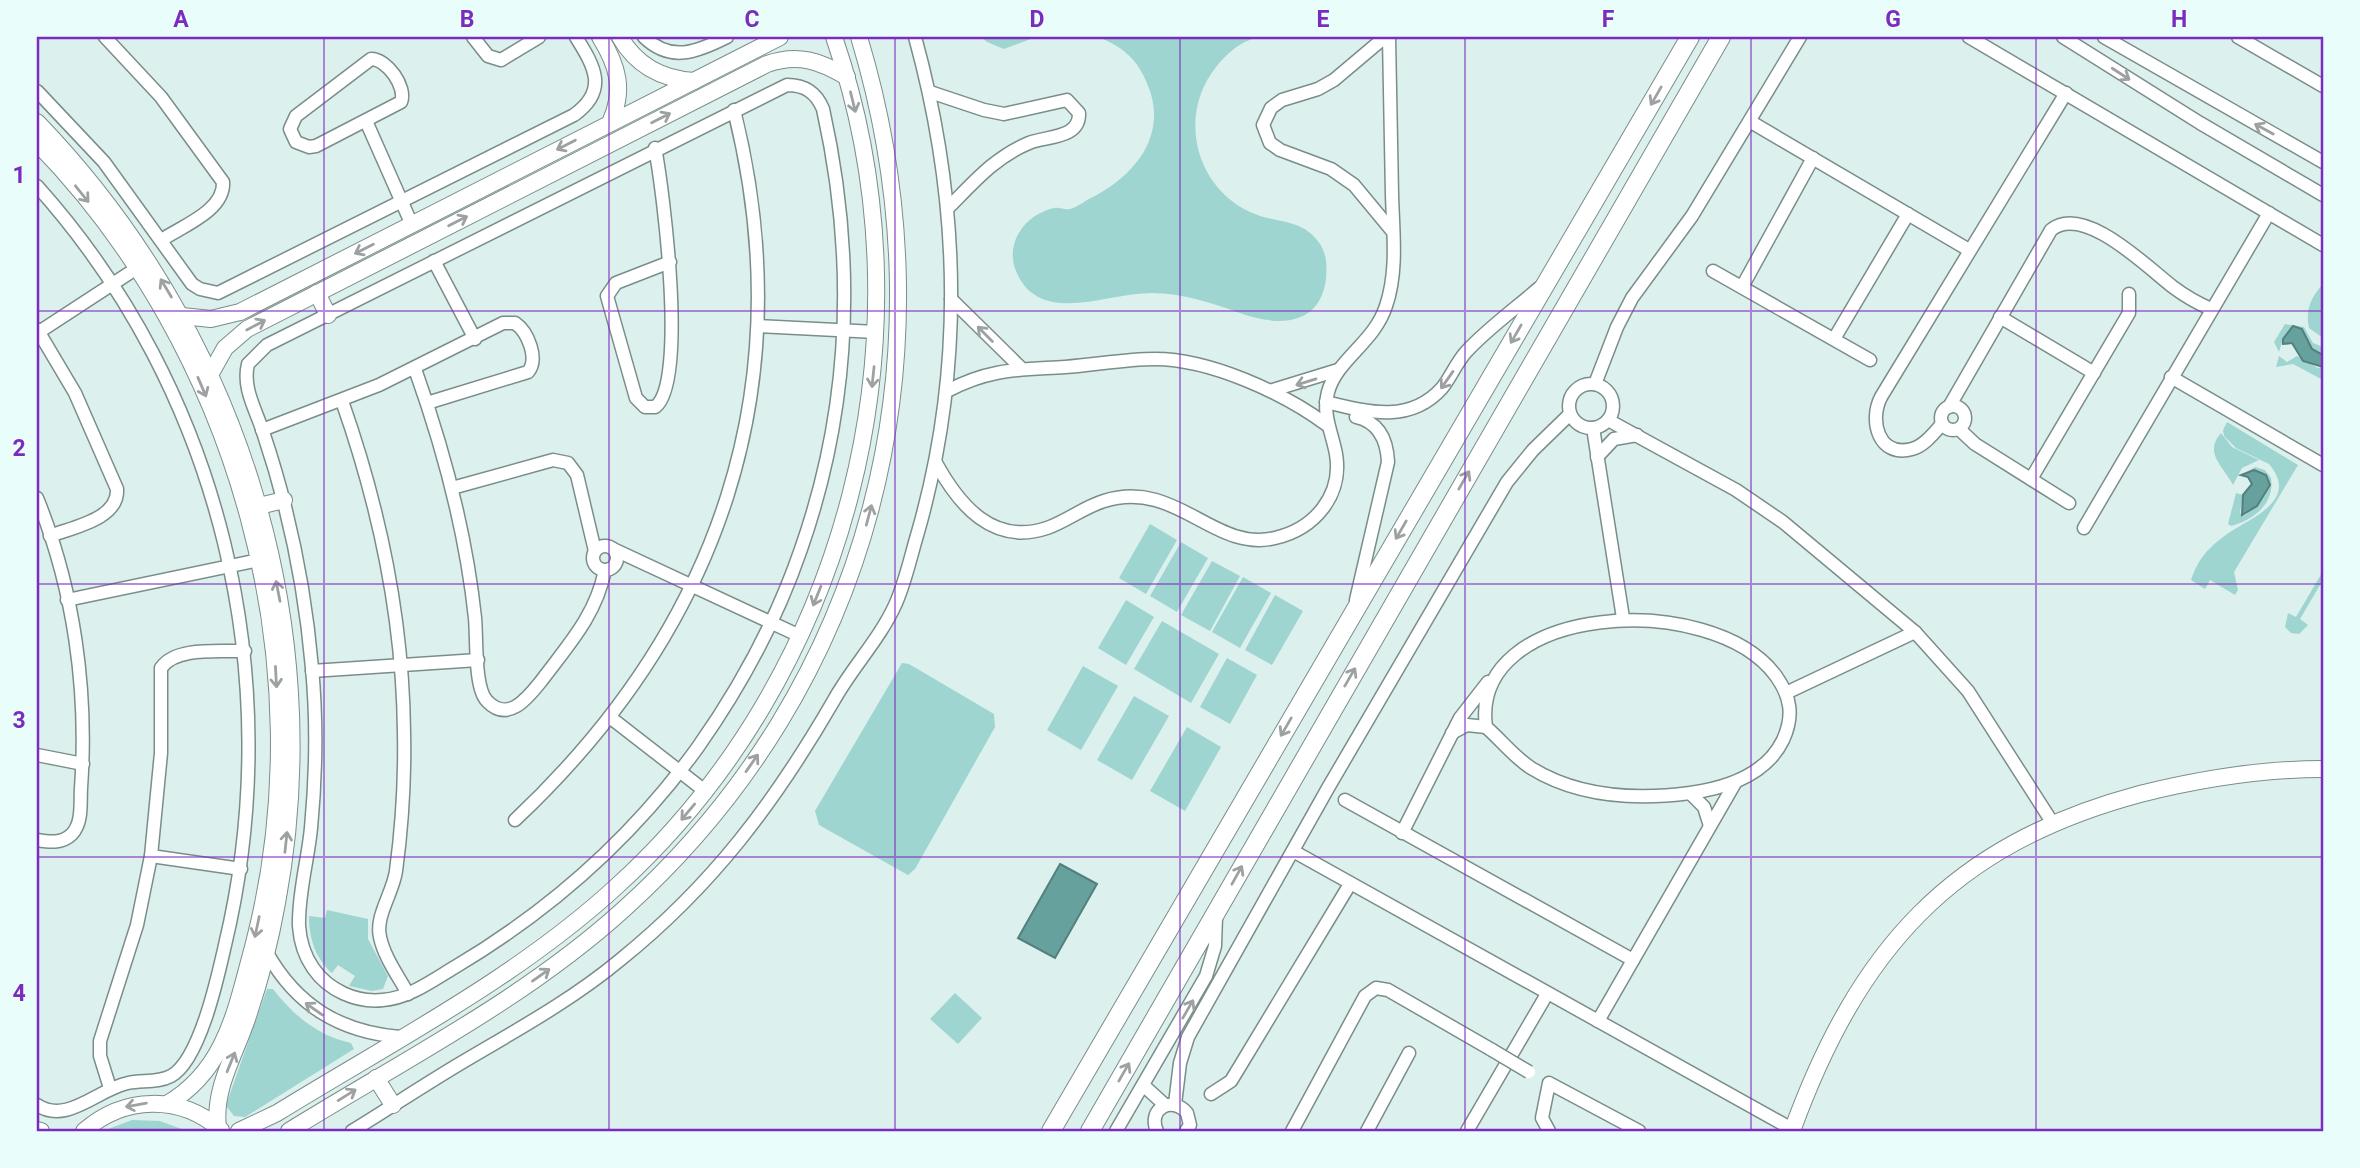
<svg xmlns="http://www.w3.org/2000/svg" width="2360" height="1168" font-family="Roboto,sans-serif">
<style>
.green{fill:#9fd5d1}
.water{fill:#66a19d;stroke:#537f7c;stroke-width:2}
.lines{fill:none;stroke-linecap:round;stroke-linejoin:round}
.minor-casing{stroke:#7a8d8b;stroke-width:15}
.tertiary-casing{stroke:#7a8d8b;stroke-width:18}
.secondary-casing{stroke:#7a8d8b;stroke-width:20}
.minor{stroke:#fff;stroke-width:12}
.tertiary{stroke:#fff;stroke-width:16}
.secondary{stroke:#fff;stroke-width:18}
.minor-bridge-casing{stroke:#7a8d8b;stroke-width:15;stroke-linecap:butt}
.minor-bridge{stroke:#fff;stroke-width:12}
.oneway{stroke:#9ea1a1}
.grid{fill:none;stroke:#7b2cbf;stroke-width:2;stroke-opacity:0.55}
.neatline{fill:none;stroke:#7b2cbf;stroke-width:2.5}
.grid-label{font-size:23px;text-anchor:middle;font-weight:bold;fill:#7b2cbf}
</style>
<rect width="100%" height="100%" fill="#dcf0ee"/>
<!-- green -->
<g class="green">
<path d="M981,37H1036L1004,49L987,42Z"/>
<path d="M1098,37H1260C1238,41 1223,57 1211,74C1179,122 1198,188 1250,212C1275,224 1302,217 1320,244C1327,255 1327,266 1326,279C1320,328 1275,326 1240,313C1212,303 1182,293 1152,293C1105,293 1039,327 1016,271C1008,252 1015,232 1031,219C1035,215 1048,209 1054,208C1059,207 1065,210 1070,209C1078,207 1086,200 1093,197C1132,177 1166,139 1150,91C1140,62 1126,48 1098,37Z"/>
<path d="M2323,284L2321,319L2323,338L2309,328C2305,310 2311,297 2323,284Z"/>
<path d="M2285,324L2304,327L2313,343L2323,347V355L2312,349L2304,332L2283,339L2279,352L2274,342Z"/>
<path d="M2279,356L2287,362L2297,356L2318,368L2323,367V380L2293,364L2276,367Z"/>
<path d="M2227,422L2298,465L2234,572L2238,590L2235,595L2210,580L2205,589L2191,580C2198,560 2206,550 2223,537C2244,520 2302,503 2269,464L2236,448L2224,436L2223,430Z"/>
<path d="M2221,433L2232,447L2259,460L2242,468L2233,485C2224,467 2203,453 2221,433Z"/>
<path d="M2255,467L2265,470L2271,478C2275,503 2254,520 2231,526L2228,524L2236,493L2243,495L2240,513L2245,515L2261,502L2252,471L2241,475Z"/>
<path d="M1150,524L1177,540L1146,594L1119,578Z"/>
<path d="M1181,542L1208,558L1177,612L1150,596Z"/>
<path d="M1212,561L1240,576L1210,631L1181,615Z"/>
<path d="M2323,571V580L2300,619L2308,625L2299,634L2291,633L2285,627L2288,613L2296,617Z"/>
<path d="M1243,577L1271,593L1240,648L1212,632Z"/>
<path d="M1275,595L1303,611L1272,665L1245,650Z"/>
<path d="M1126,600L1154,617L1126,665L1098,648Z"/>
<path d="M1162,621L1219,654L1191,703L1134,669Z"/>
<path d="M1227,658L1257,675L1230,724L1200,707Z"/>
<path d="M902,663L909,664L994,714L995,727L915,869L908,875L819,825L815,811Z"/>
<path d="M1083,666L1118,686L1081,750L1047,730Z"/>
<path d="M1134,696L1169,716L1132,780L1097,760Z"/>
<path d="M1187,727L1221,747L1185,811L1150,791Z"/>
<path d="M327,910L368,919V939L388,976L383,989L372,991L349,986L355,976L338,965L332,973C315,958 309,938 309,916L325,918Z"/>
<path d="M267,989H273C293,1015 318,1036 351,1043L354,1049L245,1117L234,1116L227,1107V1102Z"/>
<path d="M955,993L982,1018L958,1044L930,1019Z"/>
<path d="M132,1120L160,1121L187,1131H103Z"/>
</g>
<!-- water -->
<g class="water">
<path d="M2293,326L2302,329L2312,349L2323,355V367L2303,361L2292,343L2283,344V339Z"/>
<path d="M2254,470L2266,475L2270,485L2257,506L2242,515L2243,495L2252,484L2248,477L2241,475Z"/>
<path d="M1060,864L1097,884L1055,958L1018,938Z"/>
</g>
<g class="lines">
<defs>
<g id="minor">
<path d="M105,37L161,97L223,182C225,210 183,226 163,239"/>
<path d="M473,37L488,56L501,60L539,37"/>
<path d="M644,37C671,63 697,52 727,37"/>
<path d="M1385,37L1334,80L1318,89L1282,100L1271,108L1263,125L1270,143L1280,150L1331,169L1354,185L1393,232"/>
<path d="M1969,37L2323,245"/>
<path d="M2063,37L2200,123L2323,195"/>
<path d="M2104,37L2323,162"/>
<path d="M2238,37L2323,86"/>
<path d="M371,59C387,59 407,87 401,102L316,146L309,147L296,142L290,129L296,116Z"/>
<path d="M787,85C805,85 816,92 823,109C856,257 851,406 801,549C777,619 741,686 698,747C633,837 551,910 455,967C433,980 409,998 383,1000C356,1003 328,990 313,968C304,955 300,941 299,926C298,894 308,860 311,828C316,775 317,721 312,668C305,587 289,509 263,432C256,410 242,388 248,364L267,345Z"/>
<path d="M37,91L104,162L192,284L200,289L218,293L574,115C609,90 594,66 576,37"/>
<path d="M930,92L984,110L1004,114L1067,100L1079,113C1080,139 1046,136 1029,143C995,157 974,182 949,207"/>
<path d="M366,121L412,225"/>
<path d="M1751,122L1969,250"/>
<path d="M655,148C663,189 688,384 655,407H645L636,398L607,296L616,283L670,262"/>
<path d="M37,186C221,391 289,678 225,945C218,976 200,1060 171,1076C158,1083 142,1080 128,1083C98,1089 67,1125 37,1105"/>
<path d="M434,261L475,339"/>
<path d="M1713,271L1870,360"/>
<path d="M1742,287L1813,158"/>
<path d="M951,299L1020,367"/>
<path d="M2000,317L2094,373"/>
<path d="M758,326L876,332"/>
<path d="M37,329L75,393L117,489C119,519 73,527 50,536"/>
<path d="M39,332L137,268"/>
<path d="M1834,339L1908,214"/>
<path d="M415,369C444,450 466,533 475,618C477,637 474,688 487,701C509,724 529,696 542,680C569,644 596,615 605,570"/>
<path d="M2171,377L2323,465"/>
<path d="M1595,384L1617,327L1632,298L1692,216L1800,37"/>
<circle cx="1591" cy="406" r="22"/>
<path d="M1273,390L1338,370"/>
<path d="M947,391C991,368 1018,370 1065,367C1095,365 1125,359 1155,359C1210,359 1284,393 1327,425"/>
<path d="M342,401C380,509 403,619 404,733C405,779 402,826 396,871C393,893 375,916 380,937C384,957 399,977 408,994"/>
<path d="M1326,402C1367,412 1410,424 1442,388C1451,377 1456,363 1466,352C1487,329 1515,309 1539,288"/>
<circle cx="1953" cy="418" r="12"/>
<path d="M1949,407L2051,230C2084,203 2148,268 2173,287C2185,296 2197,303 2211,309"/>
<path d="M1356,417C1379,422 1387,440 1388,462L1356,600"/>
<path d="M1608,420L1736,490L1783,522L1915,632L1968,691L2052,822"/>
<path d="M1942,424C1934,433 1924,446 1912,449C1878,458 1869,420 1881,397L2066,93"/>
<path d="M1593,428L1623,618"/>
<path d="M1959,429L1975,444L2069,503"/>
<path d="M262,430L379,385L503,323H515C528,332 539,359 528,372L427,403"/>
<path d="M1597,457L1614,439L1637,435"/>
<path d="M936,463C959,505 993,546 1047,528C1067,521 1084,507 1104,501C1176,478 1214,553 1275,538C1314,529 1343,496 1336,454C1332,432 1322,415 1328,392C1337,359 1374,343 1386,306C1398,271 1393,232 1392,195C1391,143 1390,90 1389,37"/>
<path d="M2031,479L2129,313V294"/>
<path d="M452,488L553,460L568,463L577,475L595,551"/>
<path d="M37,498C74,589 88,690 81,788C80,803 83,822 72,834C62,844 49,842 37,840"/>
<path d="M2084,528L2269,213"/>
<circle cx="605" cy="558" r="12"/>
<path d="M613,549L800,636"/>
<path d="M67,600L259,560"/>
<path d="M312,671L478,660"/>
<path d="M1788,692L1915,632"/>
<path d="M611,718L705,791"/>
<path d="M1452,733L1467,725L1486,727"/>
<path d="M37,755L83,764"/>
<path d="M1690,793C1726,788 1766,775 1783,740C1794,716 1791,697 1776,676C1712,589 1469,603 1486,727C1501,740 1514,757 1531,768C1578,797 1637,800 1690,793L1704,807L1710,826"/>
<path d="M1345,800L1633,960"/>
<path d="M515,820C720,627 803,386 734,110"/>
<path d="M1402,833L1460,718L1488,682"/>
<path d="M1293,851L1792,1129"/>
<path d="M151,856L241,869"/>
<path d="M267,953C297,1006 340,1032 400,1037"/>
<path d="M1598,1021L1735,783"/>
<path d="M1143,1085L1165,1105"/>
<path d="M110,1088L100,1056V1041L137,925L151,856L161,753V668C176,646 220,652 245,651"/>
<path d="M1211,1094L1231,1081L1350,884"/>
<path d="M1175,1104L1180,1063L1188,1037L1328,788L1507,482L1533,450L1570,414"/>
<path d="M352,1131C388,1109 424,1085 461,1063C515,1031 572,1000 620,960C713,885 775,802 834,700C853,666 880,639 896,603C906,580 911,555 918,532C965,367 960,201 915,37"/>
<path d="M1116,1131L1206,976L1215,946L1216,916"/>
<path d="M1157,1131C1147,1109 1172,1095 1187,1113L1190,1125L1186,1131"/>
<path d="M1292,1131L1365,996L1376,988L1388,990L1492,1050"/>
<path d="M1367,1131L1409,1053"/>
<path d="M1467,1131L1547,994"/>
<path d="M1549,1131L1542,1118L1549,1083L1639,1131"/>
</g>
<g id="tertiary">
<path d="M600,37C618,66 625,90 610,123"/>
<path d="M620,37C636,65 661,79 694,81"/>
<path d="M37,122C236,328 330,620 277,903C270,942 260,981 247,1019C235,1055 213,1089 218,1128"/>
<path d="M37,143C239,349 327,667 253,947C236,1009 226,1070 167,1104"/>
<path d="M317,293L328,315"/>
<path d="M182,316L211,319L240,312L780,37"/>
<path d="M211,373L225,348L247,329L767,64C798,53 820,61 847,77"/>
<path d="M259,506L284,500"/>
<path d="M376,1078L393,1105"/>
<path d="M37,1130L41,1131"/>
<path d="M84,1131C124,1096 180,1094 221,1130"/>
<path d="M239,1131L277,1113C392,1042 517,978 617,886C849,675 936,333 834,37"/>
<path d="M289,1131C402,1061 525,999 624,909C873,685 955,354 859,37"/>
<path d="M1792,1131C1858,950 1950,845 2140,794C2200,779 2261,769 2323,769"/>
</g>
<g id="secondary">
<path d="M1051,1131L1690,37"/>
<path d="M1090,1131L1721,37"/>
</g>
</defs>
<!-- minor casing -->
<use href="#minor" class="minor-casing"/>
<!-- tertiary casing -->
<use href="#tertiary" class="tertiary-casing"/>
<!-- secondary casing -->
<use href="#secondary" class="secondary-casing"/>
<!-- minor -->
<use href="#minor" class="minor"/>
<!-- tertiary -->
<use href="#tertiary" class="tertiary"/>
<!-- secondary -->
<use href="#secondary" class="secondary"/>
<defs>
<path id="minor-bridge" d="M1492,1050L1529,1072"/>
</defs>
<!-- minor-bridge casing -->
<use href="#minor-bridge" class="minor-bridge-casing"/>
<!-- minor-bridge -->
<use href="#minor-bridge" class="minor-bridge"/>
</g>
<!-- one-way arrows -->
<defs><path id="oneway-shaft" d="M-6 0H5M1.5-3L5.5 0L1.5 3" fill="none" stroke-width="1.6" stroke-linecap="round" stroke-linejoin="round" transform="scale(1.75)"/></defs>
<g class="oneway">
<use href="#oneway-shaft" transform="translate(2121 74) rotate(33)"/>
<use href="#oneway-shaft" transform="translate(1656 96) rotate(120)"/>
<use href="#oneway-shaft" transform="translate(853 102) rotate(76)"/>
<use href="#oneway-shaft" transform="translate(661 118) rotate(-27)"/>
<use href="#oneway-shaft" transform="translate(2264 129) rotate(-151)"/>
<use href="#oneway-shaft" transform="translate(566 145) rotate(153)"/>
<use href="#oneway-shaft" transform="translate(82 194) rotate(51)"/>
<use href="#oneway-shaft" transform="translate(458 221) rotate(-27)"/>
<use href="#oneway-shaft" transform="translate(364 249) rotate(153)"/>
<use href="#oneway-shaft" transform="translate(166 288) rotate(-121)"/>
<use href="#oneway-shaft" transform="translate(256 325) rotate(-28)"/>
<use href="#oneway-shaft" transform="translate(985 334) rotate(-135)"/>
<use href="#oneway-shaft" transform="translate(1516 334) rotate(120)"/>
<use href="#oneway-shaft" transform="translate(873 377) rotate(96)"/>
<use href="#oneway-shaft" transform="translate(1447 380) rotate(125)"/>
<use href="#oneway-shaft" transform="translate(1306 382) rotate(163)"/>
<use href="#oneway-shaft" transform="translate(202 387) rotate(67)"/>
<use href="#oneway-shaft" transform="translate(1464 480) rotate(-60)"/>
<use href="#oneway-shaft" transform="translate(869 515) rotate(-75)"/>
<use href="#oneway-shaft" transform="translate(1401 530) rotate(120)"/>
<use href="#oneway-shaft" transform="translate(278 591) rotate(-101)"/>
<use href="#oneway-shaft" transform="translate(817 596) rotate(112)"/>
<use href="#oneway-shaft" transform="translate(276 677) rotate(87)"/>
<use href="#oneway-shaft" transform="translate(1350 677) rotate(-60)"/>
<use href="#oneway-shaft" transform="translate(1286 727) rotate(120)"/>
<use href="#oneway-shaft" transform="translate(752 763) rotate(-55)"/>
<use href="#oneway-shaft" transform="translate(688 812) rotate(130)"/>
<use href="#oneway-shaft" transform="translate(286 842) rotate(-84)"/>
<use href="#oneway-shaft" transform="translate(1237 875) rotate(-61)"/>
<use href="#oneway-shaft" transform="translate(257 927) rotate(102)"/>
<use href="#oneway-shaft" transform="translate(541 975) rotate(-35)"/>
<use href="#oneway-shaft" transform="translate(314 1009) rotate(-145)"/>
<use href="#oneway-shaft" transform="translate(1188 1009) rotate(-60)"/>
<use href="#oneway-shaft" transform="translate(231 1062) rotate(-68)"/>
<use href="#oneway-shaft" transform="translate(1124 1072) rotate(-60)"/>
<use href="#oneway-shaft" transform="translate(347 1095) rotate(-32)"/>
<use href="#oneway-shaft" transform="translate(136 1105) rotate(170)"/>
</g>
<!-- grid -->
<path class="grid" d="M324,37V1131M609,37V1131M895,37V1131M1180,37V1131M1465,37V1131M1751,37V1131M2036,37V1131M37,311H2323M37,584H2323M37,857H2323"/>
<!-- border -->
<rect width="2360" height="1168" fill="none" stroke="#e9fdfb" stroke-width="77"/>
<rect x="38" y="38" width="2284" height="1092" class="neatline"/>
<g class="grid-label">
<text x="181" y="27">A</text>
<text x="467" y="27">B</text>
<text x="752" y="27">C</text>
<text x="1037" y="27">D</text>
<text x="1323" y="27">E</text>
<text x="1608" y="27">F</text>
<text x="1893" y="27">G</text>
<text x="2179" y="27">H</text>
<text x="19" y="183">1</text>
<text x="19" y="456">2</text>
<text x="19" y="728">3</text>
<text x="19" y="1001">4</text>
</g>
</svg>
